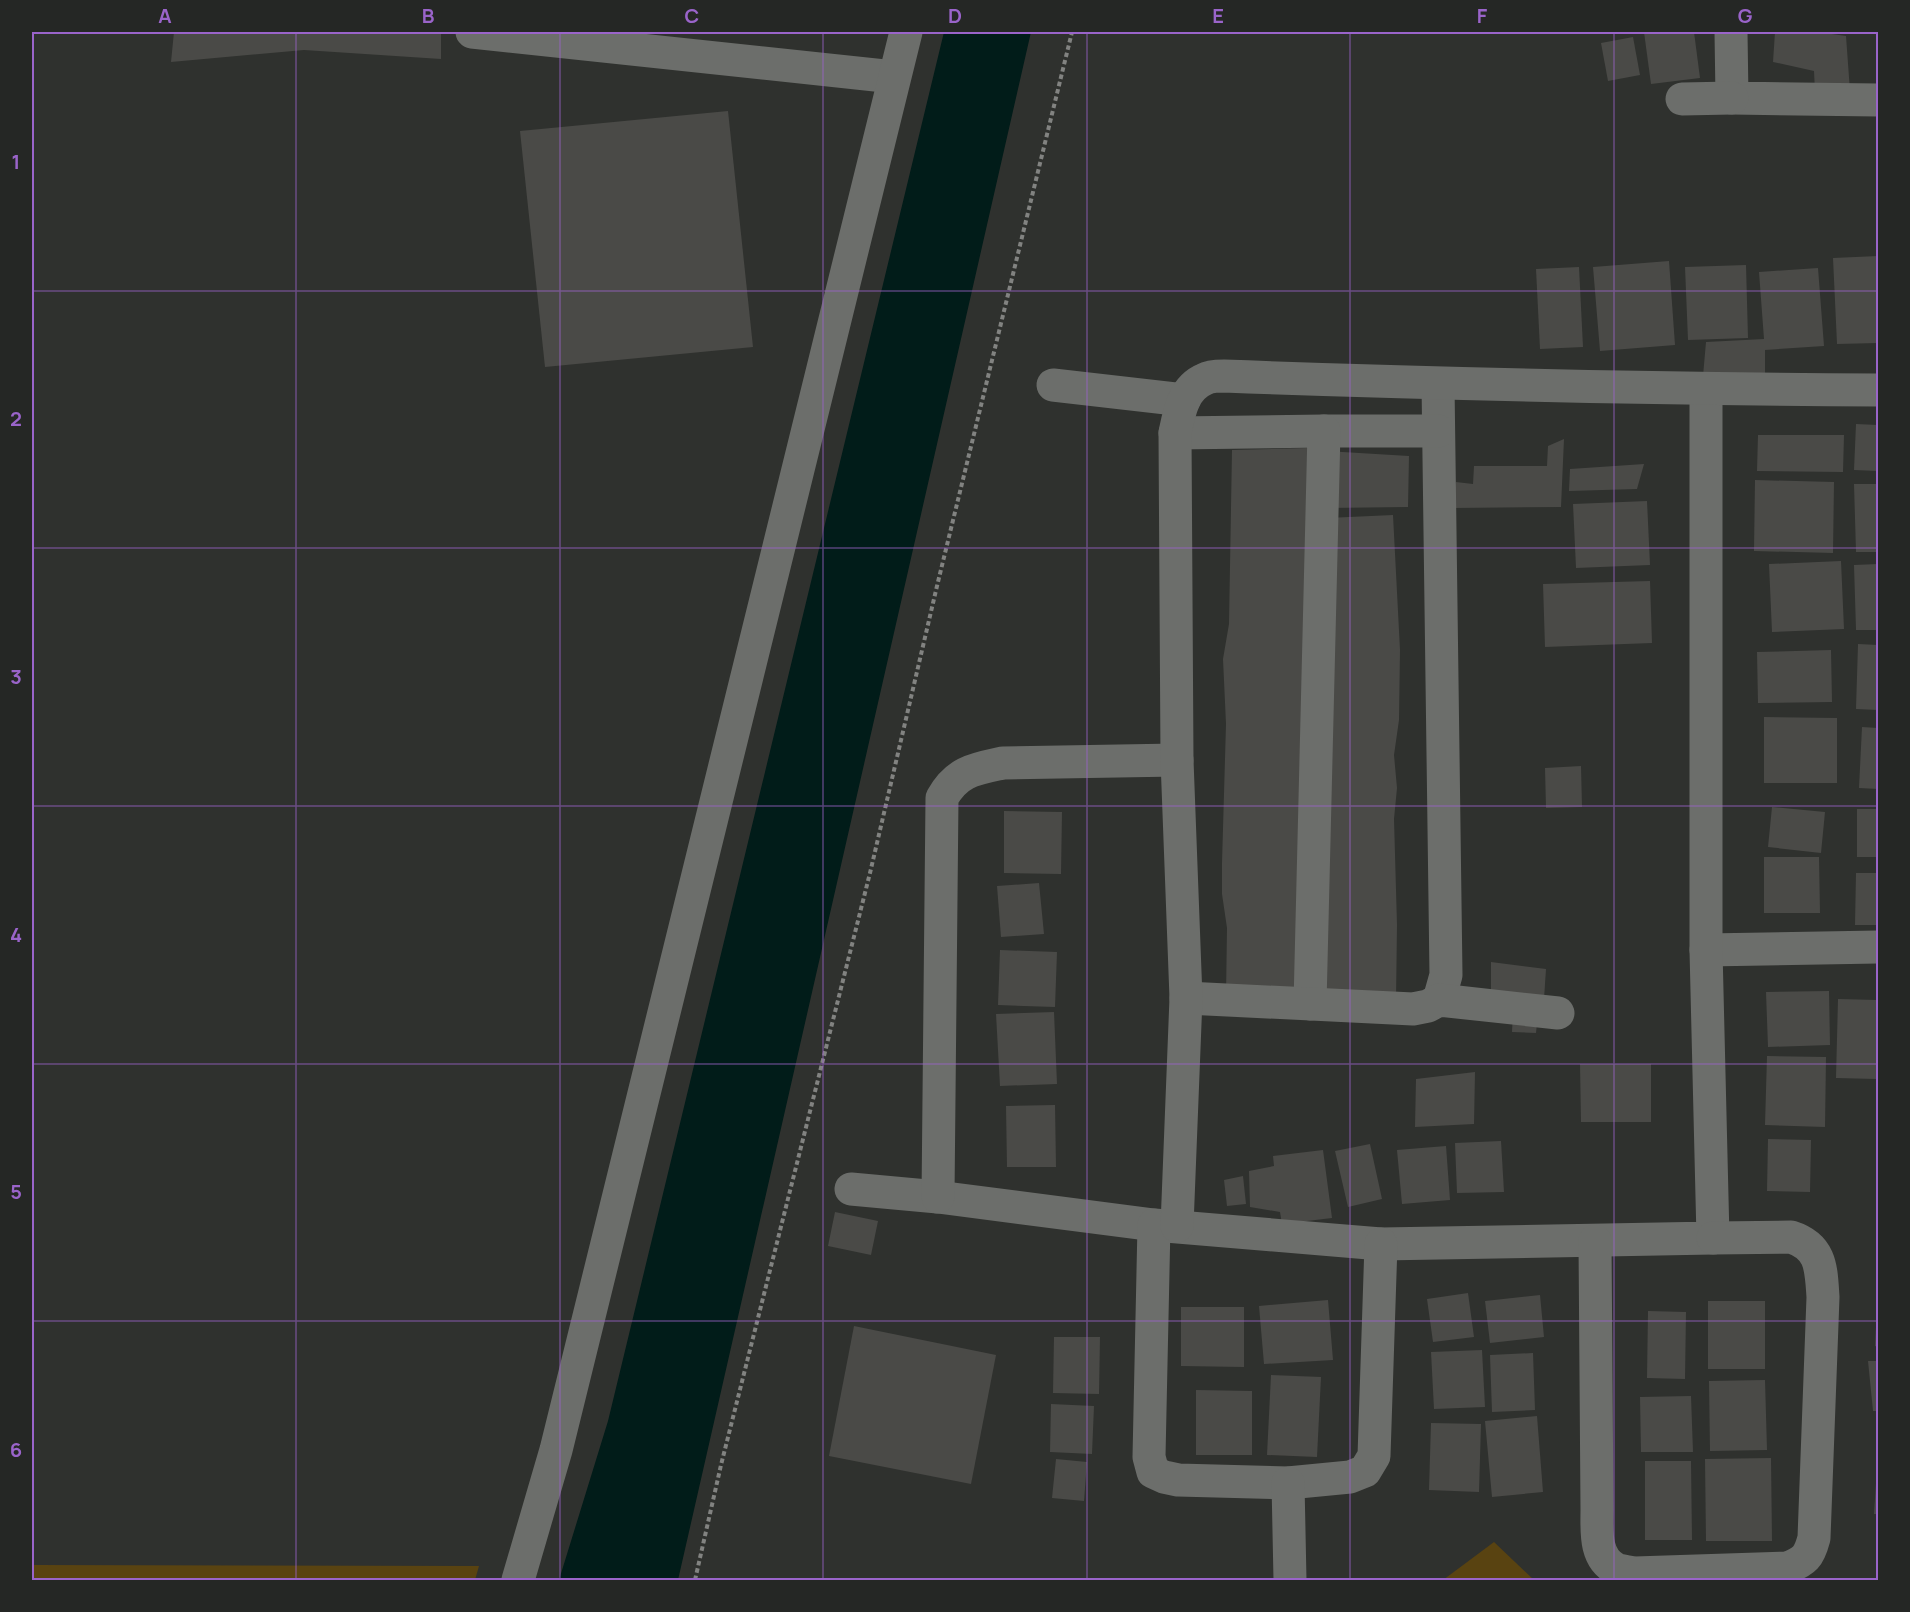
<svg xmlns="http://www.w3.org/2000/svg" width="1910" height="1612" font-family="Manrope,sans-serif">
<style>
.green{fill:#594311}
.water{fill:#011c19}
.building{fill:#4a4a47}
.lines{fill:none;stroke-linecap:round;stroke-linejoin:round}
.path{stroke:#828381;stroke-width:4;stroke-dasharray:4.5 3;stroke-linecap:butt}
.minor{stroke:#6c6e6b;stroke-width:33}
.grid{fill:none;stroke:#9a64ca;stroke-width:1.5;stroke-opacity:0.55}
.neatline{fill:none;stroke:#9a64ca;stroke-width:2}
.grid-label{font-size:20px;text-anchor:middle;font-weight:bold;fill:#9a64ca}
</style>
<rect width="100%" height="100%" fill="#2f312e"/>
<!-- green -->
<g class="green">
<path d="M1494,1542L1534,1580H1443Z"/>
<path d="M32,1565L479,1566L475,1580H32Z"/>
</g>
<!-- water -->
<path class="water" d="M944,32H1031L678,1580H559L608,1421Z"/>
<!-- building -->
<g class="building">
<path d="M174,32H441V59L304,50L171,62Z"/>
<path d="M1644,32H1694L1700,78L1651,84Z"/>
<path d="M1775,32H1818L1846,36L1850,91L1815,92L1814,71L1773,62Z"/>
<path d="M1633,37L1640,75L1608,81L1601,43Z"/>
<path d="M728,111L753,347L545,367L520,131Z"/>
<path d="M1878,256V343L1837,344L1833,258Z"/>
<path d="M1669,261L1675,345L1600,351L1593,267Z"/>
<path d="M1746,265L1748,338L1688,340L1685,267Z"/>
<path d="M1579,267L1583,347L1540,349L1536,269Z"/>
<path d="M1818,268L1824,346L1765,350V375L1703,376L1706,342L1764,339L1759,272Z"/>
<path d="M1856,424L1878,425V471L1854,470Z"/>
<path d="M1758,435H1844L1843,472L1757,471Z"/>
<path d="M1564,439L1561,507L1452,508L1456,482L1473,484L1474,466H1547L1548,446Z"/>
<path d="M1308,448L1296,997L1226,996L1227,928L1222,894V863L1226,724L1223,659L1229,624L1232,450Z"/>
<path d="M1326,451L1409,456L1408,507L1327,508Z"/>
<path d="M1644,464L1637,489L1569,491L1570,469Z"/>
<path d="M1755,480L1834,482L1833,553L1754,551Z"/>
<path d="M1854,484H1878V552H1856Z"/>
<path d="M1647,501L1650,565L1576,568L1573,504Z"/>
<path d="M1393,515L1400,650L1399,720L1394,755L1397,788L1394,819L1397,925L1396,1000L1317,994L1327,518Z"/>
<path d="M1841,561L1844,629L1772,632L1769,564Z"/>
<path d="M1878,564V630H1856L1854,565Z"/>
<path d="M1650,581L1652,643L1545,647L1543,584Z"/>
<path d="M1858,644L1878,645V710L1856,709Z"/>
<path d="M1831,650L1832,702L1758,703L1757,652Z"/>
<path d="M1764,717L1837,718V783H1764Z"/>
<path d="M1862,727L1878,728V789L1859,788Z"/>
<path d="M1581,766L1582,807L1546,808L1545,768Z"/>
<path d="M1772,807L1825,812L1821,853L1768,847Z"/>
<rect x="1857" y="809" width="21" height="48"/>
<path d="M1004,811L1062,812L1061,874L1004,873Z"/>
<path d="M1764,857H1819L1820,913H1764Z"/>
<path d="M1856,873H1878V925H1855Z"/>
<path d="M1039,883L1044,934L1001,937L997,886Z"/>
<path d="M1000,950L1057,952L1055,1007L998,1005Z"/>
<path d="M1491,962L1546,969L1544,999L1491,995Z"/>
<path d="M1829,991L1830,1045L1768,1047L1766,992Z"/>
<path d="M1838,999L1877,1000L1876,1079L1836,1078Z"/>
<path d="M1513,1011L1538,1014L1536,1033L1512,1032Z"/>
<path d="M1054,1012L1057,1084L1000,1086L996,1014Z"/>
<path d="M1767,1056L1826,1057L1825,1127L1765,1125Z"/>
<path d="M1580,1064H1651V1122H1581Z"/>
<path d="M1475,1072L1474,1124L1415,1127L1416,1079Z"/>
<path d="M1055,1105L1056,1167H1007L1006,1106Z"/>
<path d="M1768,1139L1811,1140L1810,1192L1767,1191Z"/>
<path d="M1501,1141L1504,1192L1457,1193L1455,1143Z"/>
<path d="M1370,1144L1382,1199L1348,1207L1335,1151Z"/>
<path d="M1446,1146L1450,1200L1402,1204L1397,1150Z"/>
<path d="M1323,1150L1332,1218L1282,1224L1280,1212L1250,1207L1249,1171L1274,1166L1273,1156Z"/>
<path d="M1243,1176L1246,1204L1227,1206L1224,1180Z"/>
<path d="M835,1212L878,1221L871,1255L828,1246Z"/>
<path d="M1468,1293L1474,1337L1433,1342L1427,1299Z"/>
<path d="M1540,1295L1544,1337L1490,1343L1485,1301Z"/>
<path d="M1328,1300L1333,1360L1264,1364L1259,1306Z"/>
<rect x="1708" y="1301" width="57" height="68"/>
<path d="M1181,1307H1244V1367L1181,1366Z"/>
<path d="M1877,1307H1878V1347L1875,1346Z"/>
<path d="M1648,1311L1686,1312L1685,1379L1647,1378Z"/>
<path d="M854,1326L996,1355L971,1484L829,1456Z"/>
<path d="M1054,1337H1100L1099,1394L1053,1393Z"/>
<path d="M1482,1350L1485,1407L1434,1409L1431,1352Z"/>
<path d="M1533,1353L1535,1410L1492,1412L1490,1355Z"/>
<path d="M1868,1361H1878V1411H1873Z"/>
<path d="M1271,1375L1321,1377L1317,1457L1267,1455Z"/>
<path d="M1765,1380L1767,1450L1710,1451L1709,1381Z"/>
<path d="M1196,1390L1252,1391V1455H1196Z"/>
<path d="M1691,1396L1693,1452H1641L1640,1397Z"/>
<path d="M1051,1404L1094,1406L1092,1454L1050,1452Z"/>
<path d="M1537,1416L1543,1492L1492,1497L1485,1421Z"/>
<path d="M1431,1423L1481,1424L1479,1492L1429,1490Z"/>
<path d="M1771,1458L1772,1541H1706L1705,1459Z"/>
<path d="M1056,1459L1087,1462L1084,1501L1052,1498Z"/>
<path d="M1645,1461H1691L1692,1540H1645Z"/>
<path d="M1877,1468H1878V1514H1874Z"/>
</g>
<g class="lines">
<!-- path -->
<path class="path" d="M695,1580L721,1465L870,873L937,586L1072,32"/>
<!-- minor -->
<g class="minor">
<path d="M472,32L894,77"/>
<path d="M1731,32L1732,98L1878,100"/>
<path d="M1682,99L1732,98"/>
<path d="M1438,384L1446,975L1439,1000"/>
<path d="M1053,385L1184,400"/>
<path d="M1324,431H1438"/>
<path d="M1175,433L1324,431L1310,1004"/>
<path d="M1706,950L1878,947"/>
<path d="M1186,998L1413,1009L1428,1006L1439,1000L1558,1013"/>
<path d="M851,1189L938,1197L1154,1225L1381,1244L1713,1238L1706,950V389"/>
<path d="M938,1197L942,798C957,771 975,769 1003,763L1177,760"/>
<path d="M1154,1225L1149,1457L1153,1472L1164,1477L1178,1480L1288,1483L1350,1477L1365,1471L1374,1456L1381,1244"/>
<path d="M1177,1226L1186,998L1177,760L1175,433C1179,413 1183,388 1205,379C1210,376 1219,376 1224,376C1442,384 1660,389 1878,390"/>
<path d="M1595,1241L1597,1510C1597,1530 1594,1558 1616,1569C1621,1571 1629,1572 1635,1573L1787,1568C1805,1561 1809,1557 1814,1538L1823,1297C1821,1269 1822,1247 1791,1237L1713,1238"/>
<path d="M1288,1483L1290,1580"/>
<path d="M518,1580L556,1450L906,32"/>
</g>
</g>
<!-- grid -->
<path class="grid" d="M296,32V1580M560,32V1580M823,32V1580M1087,32V1580M1350,32V1580M1614,32V1580M32,291H1878M32,548H1878M32,806H1878M32,1064H1878M32,1321H1878"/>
<!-- border -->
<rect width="1910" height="1612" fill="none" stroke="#252725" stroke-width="66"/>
<rect x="33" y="33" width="1844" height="1546" class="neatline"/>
<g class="grid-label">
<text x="165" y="23">A</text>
<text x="428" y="23">B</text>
<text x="692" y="23">C</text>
<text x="955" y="23">D</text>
<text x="1218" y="23">E</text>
<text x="1482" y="23">F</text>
<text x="1745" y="23">G</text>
<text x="16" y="169">1</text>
<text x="16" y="426">2</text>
<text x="16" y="684">3</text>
<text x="16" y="942">4</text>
<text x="16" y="1199">5</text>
<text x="16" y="1457">6</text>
</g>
</svg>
